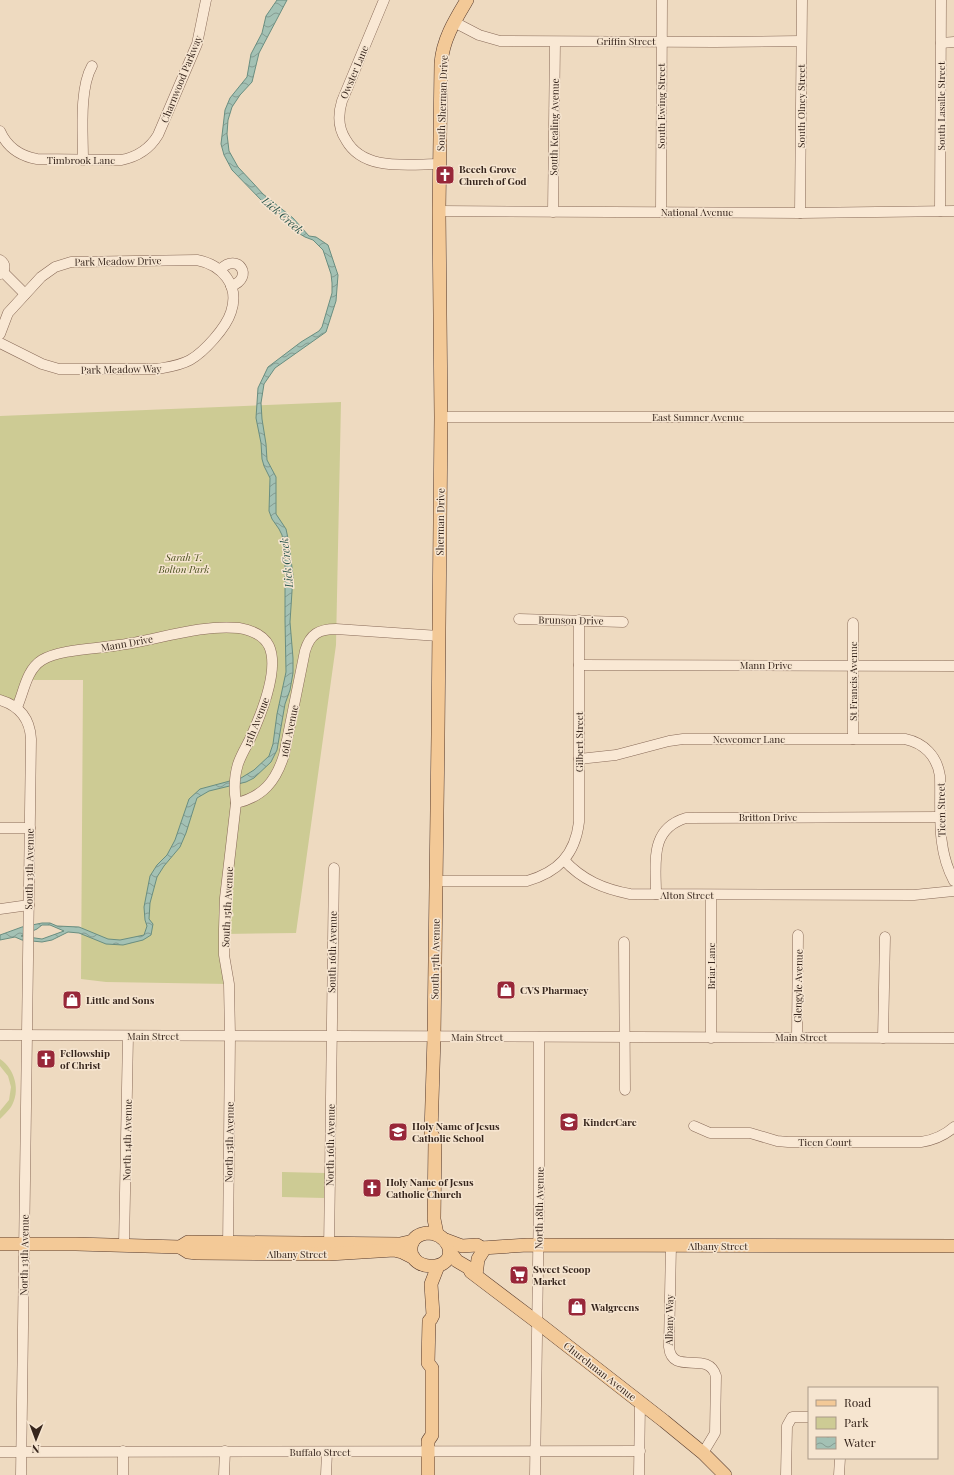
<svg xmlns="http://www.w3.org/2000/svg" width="954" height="1475" font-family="'Playfair Display',serif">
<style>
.green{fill:#cdcb94}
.water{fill:url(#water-waves);stroke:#6a8e80;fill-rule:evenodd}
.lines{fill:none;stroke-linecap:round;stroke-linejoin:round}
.minor-casing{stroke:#886a58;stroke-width:11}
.major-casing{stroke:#55392c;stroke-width:14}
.minor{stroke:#f9e8d4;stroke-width:10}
.major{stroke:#f3c997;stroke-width:13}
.labels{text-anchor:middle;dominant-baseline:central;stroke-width:3;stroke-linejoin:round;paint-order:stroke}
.street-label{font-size:10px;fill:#37261d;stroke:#f6e5d0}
.poi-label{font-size:10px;font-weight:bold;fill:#37261d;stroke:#f6e5d0;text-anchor:start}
.park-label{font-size:10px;font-style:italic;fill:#4f5423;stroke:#f6e5d0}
.water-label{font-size:11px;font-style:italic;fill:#2c574e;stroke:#f6e5d0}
</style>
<defs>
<pattern id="water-waves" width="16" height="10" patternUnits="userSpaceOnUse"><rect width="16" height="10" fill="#a3c1b4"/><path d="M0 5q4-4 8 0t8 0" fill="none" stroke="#869d92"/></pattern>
</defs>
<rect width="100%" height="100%" fill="#eedac0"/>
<!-- green -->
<g class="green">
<path d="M341,402L336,645L296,933L224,934L229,984L106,982L81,979L83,680H27L17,707L0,700V416Z"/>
<path d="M0,1059C15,1069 21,1091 11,1107C8,1111 4,1115 0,1119V1111L9,1100L11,1087L8,1076L0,1066Z"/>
<path d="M282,1172L325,1173L324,1198L282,1197Z"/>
</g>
<!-- water -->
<path class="water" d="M277,0H287L259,53L252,82L240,95L232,107L228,120L227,134L229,151L238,167L253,183L263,194L293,218L309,236L316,237L328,245L338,275L336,301L326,332L275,368L264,384L261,403L262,419L266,444L267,460L276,477V514L286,529L289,543L293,576L290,622L293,658V673L290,690L285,704L277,750L271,762L254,778L246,782L209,791L197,798L186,833L180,847L164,866L157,877L150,903L149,919L153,924L151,935L143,940L123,945L106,944L79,933L68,932L52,940L42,942L22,940L15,937L0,940V935L22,927L42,923H50L57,926L79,927L108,939L120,940L144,935L147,926L145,920L144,907L150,876L157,865L167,855L175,840L189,799L200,789L241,778L254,770L269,756L273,744L277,714L286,672L285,620V555L282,535L279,529L272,519L269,511L270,478L264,466L262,459L261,443L256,418L258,388L268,367L301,342L319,331L322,327L332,293V283L331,274L323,250L313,240L305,237L295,231L285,218L262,201L232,170L224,155L221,144L225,110L230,98L247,77L251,54L262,33L266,16ZM42,925H50L64,931L42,939L21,936L37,929Z"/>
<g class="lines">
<defs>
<g id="minor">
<path d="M384,0L342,101C338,114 338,128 346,140C364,172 408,164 440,164"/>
<path d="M454,22L479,35L500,41L715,42L801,41"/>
<path d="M941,43L954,42"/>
<path d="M0,131C7,147 20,156 37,159L121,160C137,157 149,150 158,135L197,44L206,0"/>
<path d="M83,160C83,133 79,89 92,66"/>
<path d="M439,211L800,213L954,211"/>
<path d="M940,211L941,0"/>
<path d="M553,212L555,42"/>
<path d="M661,212L662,0"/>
<path d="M800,213L802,0"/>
<path d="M0,260C6,264 6,270 0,274"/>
<path d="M220,270C238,251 255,278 231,286"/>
<path d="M3,272L25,294"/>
<path d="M0,334L8,313L41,277L55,267L71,262L197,260C222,265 240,285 231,312C226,328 204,352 190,360C179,366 168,367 157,369H59L42,364L0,343"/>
<path d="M441,417H954"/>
<path d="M519,619L623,622"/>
<path d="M853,623V739"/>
<path d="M579,665L954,666"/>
<path d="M0,700C20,706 30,719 31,739L21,1475"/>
<path d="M17,707C24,692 26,670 42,660C60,649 97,649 119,645C157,640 200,624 239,628C251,630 263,634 269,646C280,670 260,717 250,739C246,747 241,755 238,764C234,777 234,790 236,803L225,898L224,929V955L229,984L230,1035L228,1249"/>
<path d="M579,759L616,755L669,741L683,739H905C924,743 937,756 940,776C941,812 936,848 954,881"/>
<path d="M236,803C263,797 276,781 284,755L305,651C310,634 319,629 336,629L439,636"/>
<path d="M0,828H30"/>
<path d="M564,860C582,880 604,889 630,894L914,895L954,891"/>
<path d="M436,881H527C558,872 575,855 579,822V620"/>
<path d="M656,894C656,863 649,829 686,818L940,817"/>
<path d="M711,895V1038"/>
<path d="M0,909L29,905"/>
<path d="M624,942L625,1090"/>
<path d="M0,1035L954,1038"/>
<path d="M797,1037L798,935"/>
<path d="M883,1038L885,937"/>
<path d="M694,1126L710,1133H750L777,1141L788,1142H921C934,1140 944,1136 954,1127"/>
<path d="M124,1245L128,1036"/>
<path d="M671,1245L669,1347C672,1377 708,1349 716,1376L715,1433L703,1453"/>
<path d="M329,1250L334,868"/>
<path d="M0,1452L640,1451"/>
<path d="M123,1475V1451"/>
<path d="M224,1475L225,1451"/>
<path d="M326,1475L327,1452"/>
<path d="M535,1475L539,1196V1037"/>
<path d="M639,1475L640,1402"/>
<path d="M786,1475L787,1426L792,1417H809"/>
<path d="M839,1475L840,1458"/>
</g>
<g id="major">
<path d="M427,1233C436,1233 443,1236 448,1245C459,1275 402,1272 412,1243C414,1237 420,1234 427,1233Z"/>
<path d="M437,1234L434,1219L435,1140L431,1133L434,1037L438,735L441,417L439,211L441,63C443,39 455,20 467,0"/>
<path d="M446,1240L462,1246L477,1245L482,1248L527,1245L954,1246"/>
<path d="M0,1244H76L180,1247L188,1242L400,1244L413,1241"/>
<path d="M180,1247L188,1252L197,1253L329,1254L394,1250L402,1252L414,1258"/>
<path d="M450,1252L457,1261L469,1268L471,1272L537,1322L664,1421L703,1453L725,1475"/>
<path d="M476,1275L478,1259L485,1248"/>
<path d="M428,1475V1441L432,1435V1368L428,1363L429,1321L431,1319L433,1315L431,1284L438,1266"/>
</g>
</defs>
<!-- minor casing -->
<use href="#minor" class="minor-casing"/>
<!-- major casing -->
<use href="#major" class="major-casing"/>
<!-- minor -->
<use href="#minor" class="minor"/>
<!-- major -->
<use href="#major" class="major"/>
</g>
<!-- icons -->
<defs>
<symbol id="church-square" viewBox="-11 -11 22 22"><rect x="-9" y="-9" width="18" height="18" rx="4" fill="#982739" stroke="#f6e5d0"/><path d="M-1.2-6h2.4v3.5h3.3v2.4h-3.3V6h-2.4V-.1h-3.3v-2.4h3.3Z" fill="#fff"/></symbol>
<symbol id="shop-square" viewBox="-11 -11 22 22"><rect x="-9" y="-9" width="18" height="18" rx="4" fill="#982739" stroke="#f6e5d0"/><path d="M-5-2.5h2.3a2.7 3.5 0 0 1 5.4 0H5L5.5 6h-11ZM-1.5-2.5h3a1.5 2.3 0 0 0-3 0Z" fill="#fff"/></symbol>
<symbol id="school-square" viewBox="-11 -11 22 22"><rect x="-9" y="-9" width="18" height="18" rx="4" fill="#982739" stroke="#f6e5d0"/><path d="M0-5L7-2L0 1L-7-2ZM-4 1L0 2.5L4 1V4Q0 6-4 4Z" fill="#fff"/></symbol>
<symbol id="supermarket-square" viewBox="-11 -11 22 22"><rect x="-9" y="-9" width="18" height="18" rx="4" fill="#982739" stroke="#f6e5d0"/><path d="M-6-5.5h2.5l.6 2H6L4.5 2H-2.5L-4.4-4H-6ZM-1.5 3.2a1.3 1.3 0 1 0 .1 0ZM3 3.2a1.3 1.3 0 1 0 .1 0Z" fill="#fff"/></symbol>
</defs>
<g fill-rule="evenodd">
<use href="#church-square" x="434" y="164" width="22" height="22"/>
<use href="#shop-square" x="495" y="979" width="22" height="22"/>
<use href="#shop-square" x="61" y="989" width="22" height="22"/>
<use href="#church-square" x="35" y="1048" width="22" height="22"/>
<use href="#school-square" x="558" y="1111" width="22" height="22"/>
<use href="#school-square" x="387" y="1121" width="22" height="22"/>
<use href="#church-square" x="361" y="1177" width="22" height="22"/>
<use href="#supermarket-square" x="508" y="1264" width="22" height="22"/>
<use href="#shop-square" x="566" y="1296" width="22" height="22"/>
</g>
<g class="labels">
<!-- street labels -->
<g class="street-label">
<text x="626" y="41">Griffin Street</text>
<text transform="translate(354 72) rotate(-67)">Owster Lane</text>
<text transform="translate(181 79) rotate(-68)">Charnwood Parkway</text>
<text transform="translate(442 103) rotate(-88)">South Sherman Drive</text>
<text transform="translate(661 106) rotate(-90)">South Ewing Street</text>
<text transform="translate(801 106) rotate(-90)">South Olney Street</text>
<text transform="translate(941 106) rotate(-90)">South Lasalle Street</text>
<text transform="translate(554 127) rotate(-89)">South Kealing Avenue</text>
<text x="81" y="160">Timbrook Lane</text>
<text x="697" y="212">National Avenue</text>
<text transform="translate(118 261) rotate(-1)">Park Meadow Drive</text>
<text transform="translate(121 369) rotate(-1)">Park Meadow Way</text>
<text x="698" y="417">East Sumner Avenue</text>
<text transform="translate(440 522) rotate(-89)">Sherman Drive</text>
<text transform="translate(571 620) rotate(1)">Brunson Drive</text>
<text transform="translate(127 643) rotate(-10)">Mann Drive</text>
<text x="766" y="665">Mann Drive</text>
<text transform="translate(853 681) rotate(-90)">St Francis Avenue</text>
<text transform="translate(256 722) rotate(-68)">15th Avenue</text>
<text transform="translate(289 731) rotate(-78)">16th Avenue</text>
<text x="749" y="739">Newcomer Lane</text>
<text transform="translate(579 742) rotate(-90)">Gilbert Street</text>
<text transform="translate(941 810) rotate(-91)">Ticen Street</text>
<text x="768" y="817">Britton Drive</text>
<text transform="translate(29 869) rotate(-89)">South 13th Avenue</text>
<text x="687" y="895">Alton Street</text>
<text transform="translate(227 907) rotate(-87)">South 15th Avenue</text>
<text transform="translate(332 952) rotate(-89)">South 16th Avenue</text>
<text transform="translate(435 959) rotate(-89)">South 17th Avenue</text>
<text transform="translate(711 966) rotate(-90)">Briar Lane</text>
<text transform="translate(798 986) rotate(-89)">Glengyle Avenue</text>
<text x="153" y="1036">Main Street</text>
<text x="477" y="1037">Main Street</text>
<text x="801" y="1037">Main Street</text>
<text transform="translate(127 1140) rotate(-89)">North 14th Avenue</text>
<text transform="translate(229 1142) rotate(-89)">North 15th Avenue</text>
<text x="825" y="1142">Ticen Court</text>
<text transform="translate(330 1145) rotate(-89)">North 16th Avenue</text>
<text transform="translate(539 1208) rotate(-89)">North 18th Avenue</text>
<text x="718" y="1246">Albany Street</text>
<text x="297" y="1254">Albany Street</text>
<text transform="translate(24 1255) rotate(-89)">North 13th Avenue</text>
<text transform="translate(669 1320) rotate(-89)">Albany Way</text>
<text transform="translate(600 1371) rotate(38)">Churchman Avenue</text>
<text x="320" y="1452">Buffalo Street</text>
</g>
<!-- poi labels -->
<g class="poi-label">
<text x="459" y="169">Beech Grove<tspan x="459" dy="12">Church of God</tspan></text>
<text x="520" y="990">CVS Pharmacy</text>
<text x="86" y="1000">Little and Sons</text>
<text x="60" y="1053">Fellowship<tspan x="60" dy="12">of Christ</tspan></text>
<text x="583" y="1122">KinderCare</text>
<text x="412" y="1126">Holy Name of Jesus<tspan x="412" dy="12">Catholic School</tspan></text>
<text x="386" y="1182">Holy Name of Jesus<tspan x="386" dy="12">Catholic Church</tspan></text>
<text x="533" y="1269">Sweet Scoop<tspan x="533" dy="12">Market</tspan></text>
<text x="591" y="1307">Walgreens</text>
</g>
<!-- park labels -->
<g class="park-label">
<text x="184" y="557">Sarah T.<tspan x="184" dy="12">Bolton Park</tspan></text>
</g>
<!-- water labels -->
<g class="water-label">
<text transform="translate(283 215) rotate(41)">Lick Creek</text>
<text transform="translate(286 563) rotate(-96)">Lick Creek</text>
</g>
</g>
<!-- legend -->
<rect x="808" y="1387" width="130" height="72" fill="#f6e5d0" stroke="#aa9988"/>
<rect x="816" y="1400" width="20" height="6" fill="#f3c997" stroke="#aa9988"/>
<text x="844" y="1407" font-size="12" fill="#37261d">Road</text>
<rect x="816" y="1417" width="20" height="12" fill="#cdcb94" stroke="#aa9988"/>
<text x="844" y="1427" font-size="12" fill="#37261d">Park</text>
<rect x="816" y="1437" width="20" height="12" fill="url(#water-waves)" stroke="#aa9988"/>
<text x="844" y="1447" font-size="12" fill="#37261d">Water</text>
<!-- north arrow -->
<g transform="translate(36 1439) rotate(181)" stroke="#f6e5d0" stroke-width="3" paint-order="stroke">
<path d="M0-3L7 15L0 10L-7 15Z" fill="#37261d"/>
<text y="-6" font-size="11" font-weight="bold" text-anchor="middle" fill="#37261d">N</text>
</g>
</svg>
